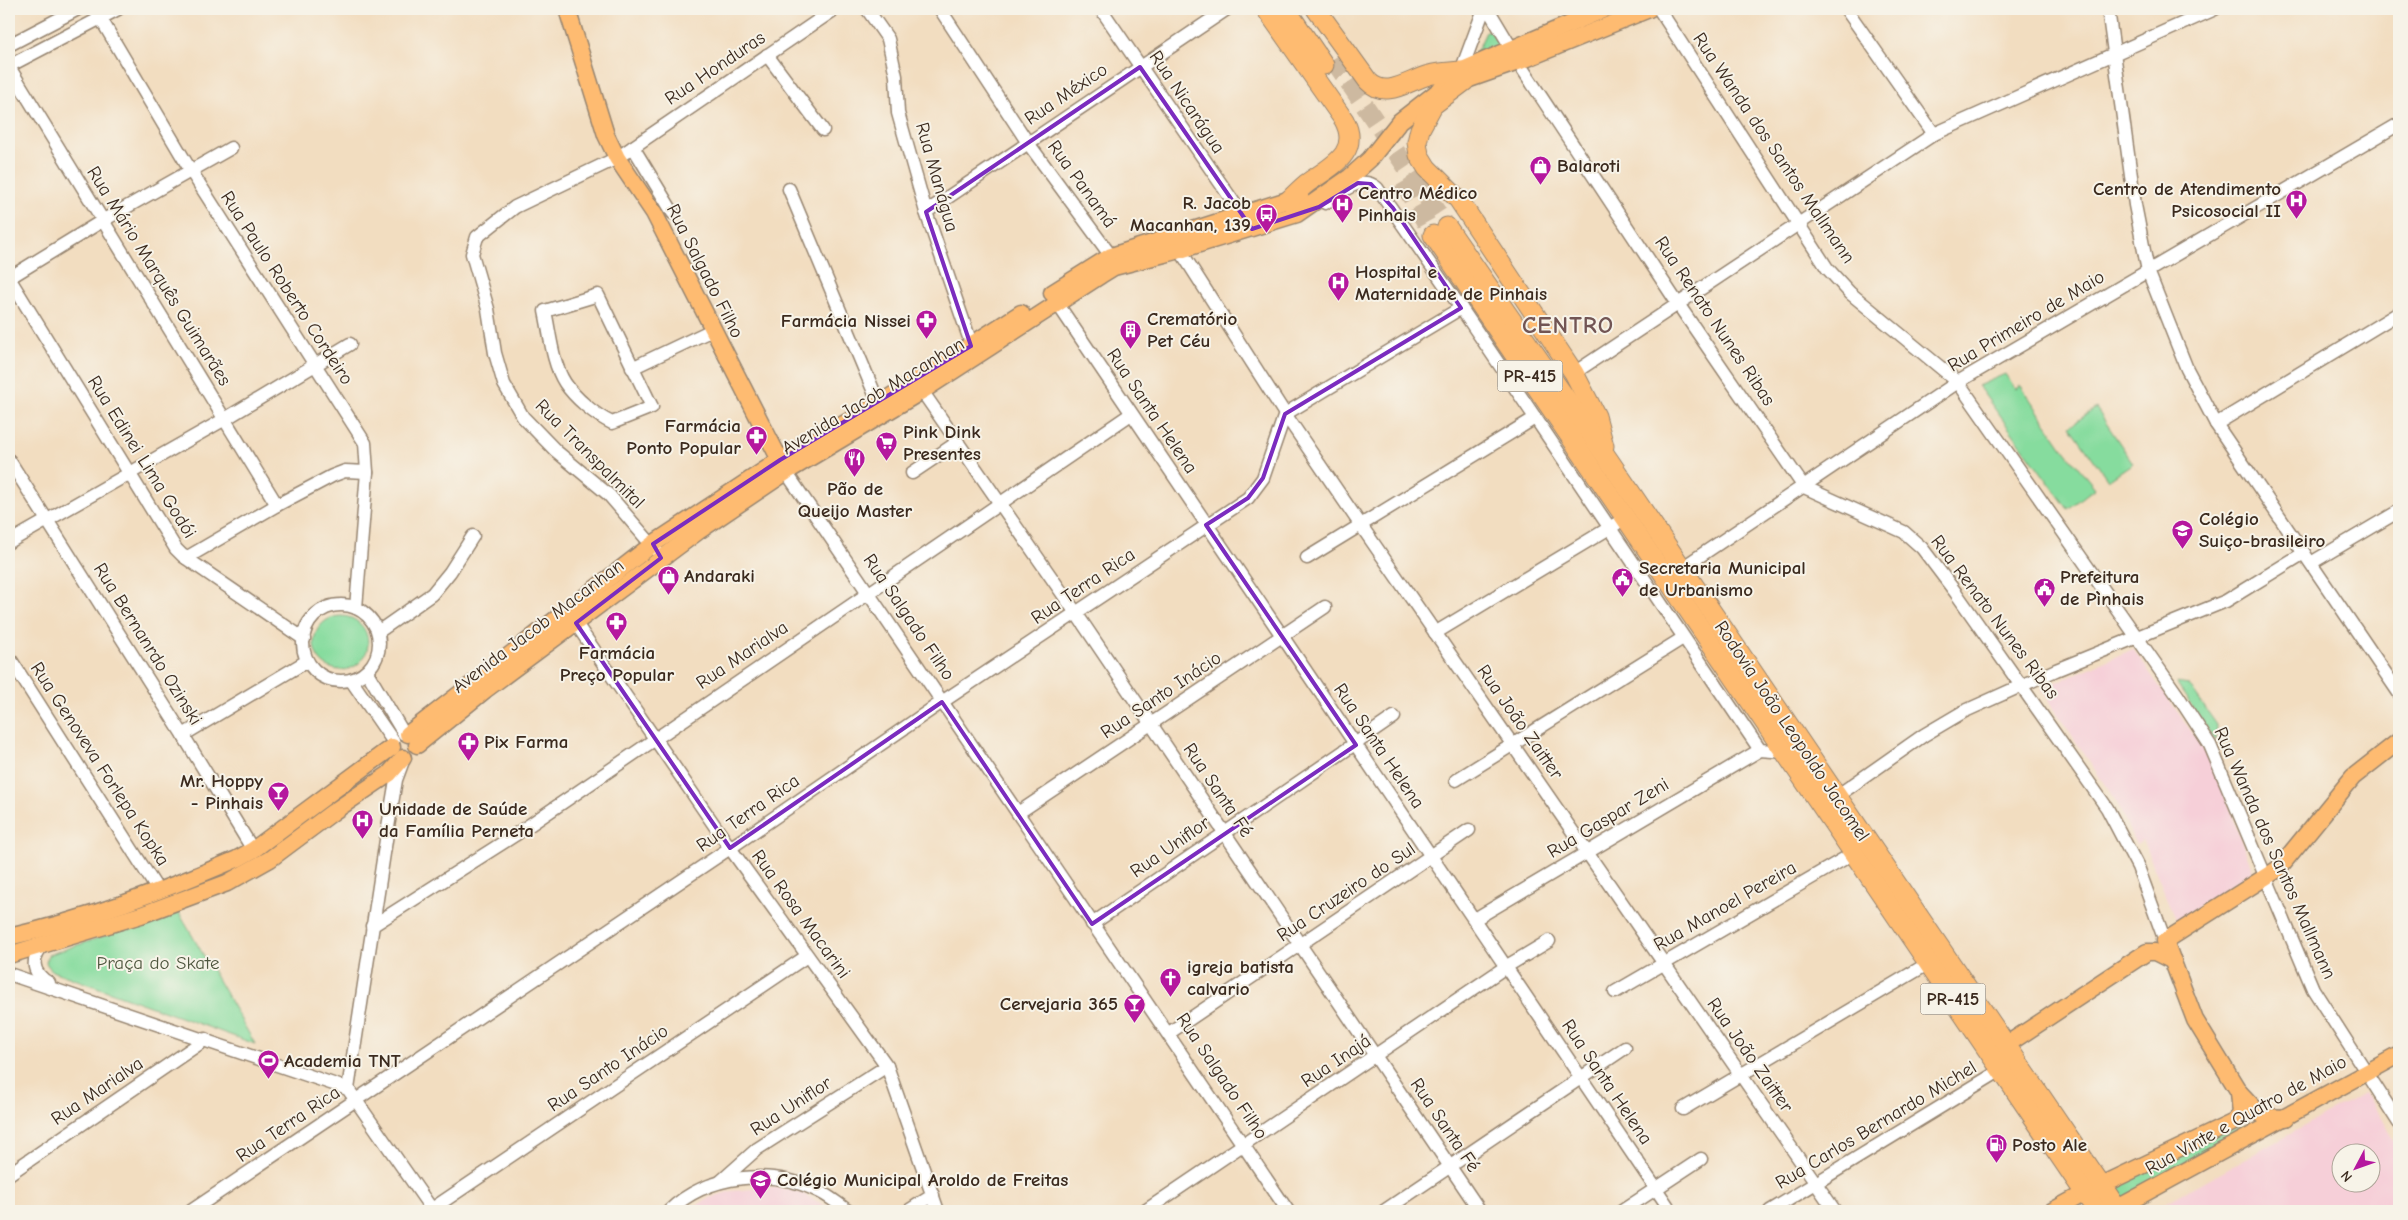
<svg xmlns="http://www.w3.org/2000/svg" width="2408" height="1220" font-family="'Comic Neue',sans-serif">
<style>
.built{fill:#f6cfd8;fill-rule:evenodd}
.green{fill:#86dc9e;stroke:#60835e}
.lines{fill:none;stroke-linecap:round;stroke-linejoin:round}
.highway-tunnel{stroke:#cdb9a0;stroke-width:19;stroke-dasharray:19 9;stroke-linecap:butt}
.minor-casing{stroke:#96846f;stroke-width:15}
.major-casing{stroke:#96846f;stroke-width:19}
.highway-casing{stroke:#96846f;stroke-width:21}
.minor{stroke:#fff;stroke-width:12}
.major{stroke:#febb71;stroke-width:16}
.highway{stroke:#febb71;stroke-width:19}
.marked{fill:none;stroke:#7b2cbf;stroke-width:4;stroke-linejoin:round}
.labels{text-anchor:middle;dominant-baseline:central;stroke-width:4;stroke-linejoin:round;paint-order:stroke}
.shield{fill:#f7f3e8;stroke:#73665b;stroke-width:1}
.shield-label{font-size:18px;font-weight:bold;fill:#3b2a1e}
.street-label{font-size:19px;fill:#3b2a1e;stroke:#f7f3e8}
.poi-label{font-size:19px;font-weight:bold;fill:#3b2a1e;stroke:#f7f3e8;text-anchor:start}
.park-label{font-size:19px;fill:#4e563e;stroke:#f7f3e8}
.district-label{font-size:24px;font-weight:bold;letter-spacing:1px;fill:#725554;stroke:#f7f3e8}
</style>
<rect width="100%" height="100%" fill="#f7f3e8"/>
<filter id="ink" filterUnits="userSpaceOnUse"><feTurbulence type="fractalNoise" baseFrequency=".02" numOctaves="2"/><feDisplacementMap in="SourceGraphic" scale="10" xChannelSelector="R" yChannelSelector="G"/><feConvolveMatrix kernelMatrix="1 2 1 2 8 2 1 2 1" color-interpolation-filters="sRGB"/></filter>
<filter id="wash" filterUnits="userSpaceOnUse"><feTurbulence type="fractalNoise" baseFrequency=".0096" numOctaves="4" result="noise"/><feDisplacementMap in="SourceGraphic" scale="20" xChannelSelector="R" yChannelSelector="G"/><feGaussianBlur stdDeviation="1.12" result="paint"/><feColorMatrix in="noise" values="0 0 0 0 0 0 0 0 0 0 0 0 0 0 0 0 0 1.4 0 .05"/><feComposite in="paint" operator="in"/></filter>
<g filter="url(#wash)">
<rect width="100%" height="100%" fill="#f2ddc0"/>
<!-- built -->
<g class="built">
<path d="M2133,649L2210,758L2253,871L2177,922L2143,841L2136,845L2117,803L2041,689Z"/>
<path d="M2364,1093L2399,1145V1211H2161L2158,1207ZM2370,1152V1182H2340V1152Z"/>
<path d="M774,1187L800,1192L835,1211H688L709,1198L731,1191Z"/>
</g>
<!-- green -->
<g class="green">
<path d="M1487,30L1491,32L1500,46L1473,59Z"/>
<path d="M2005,374L2015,389L2021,386L2063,448L2095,488L2068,509L1978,386Z"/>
<path d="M2096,408L2133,463L2108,480L2070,426Z"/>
<circle cx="341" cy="643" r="27"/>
<path d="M2176,683L2189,685L2217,725L2216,742Z"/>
<path d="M178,911L255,1044L52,971L46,963L48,955Z"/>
<path d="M2250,1125L2121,1200L2111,1185L2217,1133Z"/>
</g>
</g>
<g filter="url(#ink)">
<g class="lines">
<!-- highway-tunnel -->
<g class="highway-tunnel">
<path d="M1333,59L1447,227"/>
<path d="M1403,182L1433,235"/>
</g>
<defs>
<g id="minor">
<path d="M95,9L191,171L365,443L367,472L356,608"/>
<path d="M867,9L888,39L896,76L898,113L926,212L974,352"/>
<path d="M940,9L1028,143L1111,256"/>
<path d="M1101,9L1243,216"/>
<path d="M1488,9L1512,49"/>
<path d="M1659,9L1827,268L1850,293L1958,382L2178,696L2210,745L2313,989L2399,1123"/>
<path d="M1846,9L1934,134"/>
<path d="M2108,9L2135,205L2148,271L2187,369L2216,424L2399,693"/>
<path d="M9,45L78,9"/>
<path d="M767,55L823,130"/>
<path d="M1518,62L1678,304L1804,487L1904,532L1922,548L1956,593L2107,808L2138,867L2165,941"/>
<path d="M9,66L118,9"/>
<path d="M9,67L277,505"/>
<path d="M1461,71L1484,9"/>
<path d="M633,147L673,213"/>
<path d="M789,189L879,404"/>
<path d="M1325,203C1340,194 1360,173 1377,188L1461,308L1760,750L1785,752"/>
<path d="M926,212L1227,9"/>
<path d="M1180,250L1285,414L1360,524L1835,1211"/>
<path d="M9,278L176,549L183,556L304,639"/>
<path d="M9,278L102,221L231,148"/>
<path d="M598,295L652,407L612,423C595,415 575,398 565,383C552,363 550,333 545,311Z"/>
<path d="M1057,303L1671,1211"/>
<path d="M632,368L712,330"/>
<path d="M1574,373L1934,134L2215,9"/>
<path d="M922,391L1076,613L1480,1211"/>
<path d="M1285,414L1461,308"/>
<path d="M2216,424L2399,313"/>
<path d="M9,460L183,735L253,850"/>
<path d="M786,472L1288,1211"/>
<path d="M912,473L958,442"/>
<path d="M9,542L225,419L350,344"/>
<path d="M657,551L609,495L556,451L523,417L504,384L495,353L488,309L472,254L477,237L515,207L617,158L835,9"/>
<path d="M186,558L277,505L332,476L345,471L367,472"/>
<path d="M1307,558L1535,418"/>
<path d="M2311,563L2399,511"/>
<path d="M1682,568L1958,382L2399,124"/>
<circle cx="341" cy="643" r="38"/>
<path d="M570,615L730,848L887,1066L938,1211"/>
<path d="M378,632L432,594L450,572L473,536"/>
<path d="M1435,633L1616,524"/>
<path d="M9,657L159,892"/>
<path d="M367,672L404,734"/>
<path d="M351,680L393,741"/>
<path d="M183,735L307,661"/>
<path d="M1456,780L1683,638"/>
<path d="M1837,796L1924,735L1963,712L2056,670L2226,601L2304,553"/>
<path d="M1018,813L1325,607"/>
<path d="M1475,919L1760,750"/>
<path d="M1092,924L1394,717"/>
<path d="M372,926L515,835L1131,414"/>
<path d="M45,943C31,957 30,972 49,983"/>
<path d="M9,974L348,1089L433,1211"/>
<path d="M1615,992L1854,853"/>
<path d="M1169,1033L1469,830"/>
<path d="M348,1089L388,827L396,780L403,761"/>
<path d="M1683,1109L1929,963"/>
<path d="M9,1174L206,1039"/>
<path d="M720,1182L757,1149L887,1066"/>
<path d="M191,1211L730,848L942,702L1248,498L1263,478L1285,414"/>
<path d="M429,1211L807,956"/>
<path d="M669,1211C707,1174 773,1167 820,1192C830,1197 840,1205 848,1211"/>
<path d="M908,1211L933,1195"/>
<path d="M1145,1211L1507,966L1549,941"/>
<path d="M1384,1211L1625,1048"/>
<path d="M1622,1211L1701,1159"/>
<path d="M1770,1211L2001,1070"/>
</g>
<g id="major">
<path d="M567,9L606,135L617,158L654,213L785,470"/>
<path d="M1453,74L1605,9"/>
<path d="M1052,293L1111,256L1300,196"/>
<path d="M408,734L653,544L780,460L879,404L1021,313"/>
<path d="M417,745L485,690L700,530L786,472L922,391L1101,275L1114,267L1180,250L1297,214L1350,177L1370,159L1400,121L1441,89L1518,62L1649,9"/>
<path d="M9,937C88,919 162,891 237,859L253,850L392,747"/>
<path d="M9,955L141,915L227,883L270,859L333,812L389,774L403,758"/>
<path d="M2006,1045L2147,952H2155L2173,961"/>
<path d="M2286,1118L2266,1117L2257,1111L2239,1092L2195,1020L2165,941L2278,869L2353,777L2399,741"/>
<path d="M2052,1211L2085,1193L2234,1122L2241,1114L2239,1092"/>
<path d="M2112,1211L2399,1055"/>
</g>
<g id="highway">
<path d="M1266,9L1344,120C1362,154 1329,167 1306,184C1300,189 1294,195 1289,200"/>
<path d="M1286,9L1324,65"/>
<path d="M1316,9L1368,81C1386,100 1409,80 1429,75C1439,72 1451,72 1461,71"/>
<path d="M1465,81L1433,105L1420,129L1417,142L1419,155L1427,168L1458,199L1574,373L1596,416L1604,446"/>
<path d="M1447,227L1608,459L2119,1211"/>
<path d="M1433,235L2097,1211"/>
</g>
</defs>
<!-- minor casing -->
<use href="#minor" class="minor-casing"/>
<!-- major casing -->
<use href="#major" class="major-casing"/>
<!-- highway casing -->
<use href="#highway" class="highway-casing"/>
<!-- minor -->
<use href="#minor" class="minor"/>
<!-- major -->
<use href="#major" class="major"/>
<!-- highway -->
<use href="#highway" class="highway"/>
</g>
</g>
<!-- marked area -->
<path class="marked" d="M1140,67L1252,229L1319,207L1358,183L1371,184L1393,208L1461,308L1285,414L1263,478L1248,498L1206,525L1356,745L1092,924L942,702L730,848L576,623L661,558L653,544L780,460L971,346L926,212Z"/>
<!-- icons -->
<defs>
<symbol id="shop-pin" viewBox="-11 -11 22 30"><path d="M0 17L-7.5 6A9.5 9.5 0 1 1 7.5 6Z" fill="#b5179e" stroke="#f7f3e8"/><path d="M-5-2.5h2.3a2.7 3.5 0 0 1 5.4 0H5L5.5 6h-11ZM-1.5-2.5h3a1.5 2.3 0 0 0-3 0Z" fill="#fff"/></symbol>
<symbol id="hospital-pin" viewBox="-11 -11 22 30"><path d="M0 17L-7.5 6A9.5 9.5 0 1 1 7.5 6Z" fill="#b5179e" stroke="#f7f3e8"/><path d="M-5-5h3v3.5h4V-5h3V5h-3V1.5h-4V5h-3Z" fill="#fff"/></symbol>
<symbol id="bus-pin" viewBox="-11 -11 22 30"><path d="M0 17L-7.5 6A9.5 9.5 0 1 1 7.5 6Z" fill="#b5179e" stroke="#f7f3e8"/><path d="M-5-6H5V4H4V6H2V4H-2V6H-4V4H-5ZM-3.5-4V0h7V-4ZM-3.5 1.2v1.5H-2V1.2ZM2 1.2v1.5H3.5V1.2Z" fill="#fff"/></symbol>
<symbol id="pharmacy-pin" viewBox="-11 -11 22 30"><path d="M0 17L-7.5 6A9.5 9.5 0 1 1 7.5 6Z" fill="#b5179e" stroke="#f7f3e8"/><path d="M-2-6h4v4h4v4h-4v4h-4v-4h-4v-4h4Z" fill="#fff"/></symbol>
<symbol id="building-pin" viewBox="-11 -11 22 30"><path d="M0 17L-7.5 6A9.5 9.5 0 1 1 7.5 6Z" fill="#b5179e" stroke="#f7f3e8"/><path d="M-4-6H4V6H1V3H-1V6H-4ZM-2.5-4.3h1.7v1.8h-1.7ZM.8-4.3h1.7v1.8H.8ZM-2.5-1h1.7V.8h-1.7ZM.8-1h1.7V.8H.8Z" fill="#fff"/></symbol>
<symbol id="supermarket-pin" viewBox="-11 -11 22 30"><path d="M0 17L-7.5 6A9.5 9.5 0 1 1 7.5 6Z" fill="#b5179e" stroke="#f7f3e8"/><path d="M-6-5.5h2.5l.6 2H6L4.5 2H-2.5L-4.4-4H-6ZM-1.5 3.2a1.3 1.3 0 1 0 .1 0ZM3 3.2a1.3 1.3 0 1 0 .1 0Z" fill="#fff"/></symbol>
<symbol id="restaurant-pin" viewBox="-11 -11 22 30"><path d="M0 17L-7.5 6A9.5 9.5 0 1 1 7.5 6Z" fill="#b5179e" stroke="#f7f3e8"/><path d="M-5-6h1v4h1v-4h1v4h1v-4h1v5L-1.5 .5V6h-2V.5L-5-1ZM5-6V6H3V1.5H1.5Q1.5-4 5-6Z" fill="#fff"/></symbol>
<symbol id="school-pin" viewBox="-11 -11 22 30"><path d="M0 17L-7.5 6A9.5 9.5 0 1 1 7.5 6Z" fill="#b5179e" stroke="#f7f3e8"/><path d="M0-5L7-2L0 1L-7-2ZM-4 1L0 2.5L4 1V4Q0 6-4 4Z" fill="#fff"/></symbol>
<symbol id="civic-pin" viewBox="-11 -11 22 30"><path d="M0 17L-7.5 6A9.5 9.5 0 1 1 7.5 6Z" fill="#b5179e" stroke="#f7f3e8"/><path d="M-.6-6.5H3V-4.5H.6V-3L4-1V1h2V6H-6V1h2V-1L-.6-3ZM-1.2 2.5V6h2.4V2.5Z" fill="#fff"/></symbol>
<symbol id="bar-pin" viewBox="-11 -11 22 30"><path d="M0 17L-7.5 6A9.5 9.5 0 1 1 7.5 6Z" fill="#b5179e" stroke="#f7f3e8"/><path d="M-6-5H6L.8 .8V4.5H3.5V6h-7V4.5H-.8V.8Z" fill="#fff"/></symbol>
<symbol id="church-pin" viewBox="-11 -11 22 30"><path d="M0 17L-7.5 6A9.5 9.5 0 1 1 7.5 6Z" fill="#b5179e" stroke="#f7f3e8"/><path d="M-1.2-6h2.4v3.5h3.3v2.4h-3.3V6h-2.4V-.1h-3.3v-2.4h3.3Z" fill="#fff"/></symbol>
<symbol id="stadium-pin" viewBox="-11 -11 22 30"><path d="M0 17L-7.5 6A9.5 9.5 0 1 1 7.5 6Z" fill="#b5179e" stroke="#f7f3e8"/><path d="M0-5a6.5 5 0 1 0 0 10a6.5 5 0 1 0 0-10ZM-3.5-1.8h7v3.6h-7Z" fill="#fff"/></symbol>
<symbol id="fuel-pin" viewBox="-11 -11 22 30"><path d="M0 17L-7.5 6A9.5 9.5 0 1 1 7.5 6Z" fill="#b5179e" stroke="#f7f3e8"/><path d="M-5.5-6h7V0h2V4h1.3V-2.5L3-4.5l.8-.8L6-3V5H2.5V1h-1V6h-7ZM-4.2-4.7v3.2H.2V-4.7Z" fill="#fff"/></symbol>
</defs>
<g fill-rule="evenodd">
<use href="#shop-pin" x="1528" y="154" width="25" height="34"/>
<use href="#hospital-pin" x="2284" y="188" width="25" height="34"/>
<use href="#hospital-pin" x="1330" y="192" width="25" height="34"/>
<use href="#bus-pin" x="1254" y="202" width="25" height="34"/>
<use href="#hospital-pin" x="1326" y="270" width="25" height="34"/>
<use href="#pharmacy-pin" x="914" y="308" width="25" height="34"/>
<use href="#building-pin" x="1118" y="318" width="25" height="34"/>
<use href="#pharmacy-pin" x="744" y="424" width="25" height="34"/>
<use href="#supermarket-pin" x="874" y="430" width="25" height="34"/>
<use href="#restaurant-pin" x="842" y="446" width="25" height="34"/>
<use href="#school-pin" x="2170" y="518" width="25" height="34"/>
<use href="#shop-pin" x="656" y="564" width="25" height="34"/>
<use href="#civic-pin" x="1610" y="566" width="25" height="34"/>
<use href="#civic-pin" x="2032" y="576" width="25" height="34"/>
<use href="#pharmacy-pin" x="604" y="610" width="25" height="34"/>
<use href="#pharmacy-pin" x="456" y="730" width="25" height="34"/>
<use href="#bar-pin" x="266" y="780" width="25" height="34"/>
<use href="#hospital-pin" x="350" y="808" width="25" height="34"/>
<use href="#church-pin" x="1158" y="966" width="25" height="34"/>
<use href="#bar-pin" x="1122" y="992" width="25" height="34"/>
<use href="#stadium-pin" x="256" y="1048" width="25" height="34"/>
<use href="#fuel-pin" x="1984" y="1132" width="25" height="34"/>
<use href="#school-pin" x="748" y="1168" width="25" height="34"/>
</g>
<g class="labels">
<!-- shield labels -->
<g class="shield">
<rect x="1497.5" y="360.5" width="65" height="31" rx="4"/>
<rect x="1920.5" y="983.5" width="65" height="31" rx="4"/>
</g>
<g class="shield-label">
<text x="1530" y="376">PR-415</text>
<text x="1953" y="999">PR-415</text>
</g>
<!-- street labels -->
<g class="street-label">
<text transform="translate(715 68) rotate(-34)">Rua Honduras</text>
<text transform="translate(1066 94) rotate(-34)">Rua México</text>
<text transform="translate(1187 102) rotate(56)">Rua Nicarágua</text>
<text transform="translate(1774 148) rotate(56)">Rua Wanda dos Santos Mallmann</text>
<text transform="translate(937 177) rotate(74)">Rua Manágua</text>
<text transform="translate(1082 184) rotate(54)">Rua Panamá</text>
<text transform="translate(705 271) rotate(63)">Rua Salgado Filho</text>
<text transform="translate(159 276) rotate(58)">Rua Mário Marquês Guimarães</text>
<text transform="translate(287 288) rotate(57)">Rua Paulo Roberto Cordeiro</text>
<text transform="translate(1715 321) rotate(56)">Rua Renato Nunes Ribas</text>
<text transform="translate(2026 321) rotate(-31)">Rua Primeiro de Maio</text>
<text transform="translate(873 396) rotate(-31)">Avenida Jacob Macanhan</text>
<text transform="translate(1152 411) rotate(56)">Rua Santa Helena</text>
<text transform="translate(590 454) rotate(45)">Rua Transpalmital</text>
<text transform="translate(142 457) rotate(58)">Rua Edinei Lima Godói</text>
<text transform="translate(1083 586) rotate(-34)">Rua Terra Rica</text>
<text transform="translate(909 617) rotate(56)">Rua Salgado Filho</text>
<text transform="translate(1995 617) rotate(53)">Rua Renato Nunes Ribas</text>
<text transform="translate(538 626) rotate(-37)">Avenida Jacob Macanhan</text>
<text transform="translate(148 644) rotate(58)">Rua Bernanrdo Ozinski</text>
<text transform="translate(742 655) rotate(-34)">Rua Marialva</text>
<text transform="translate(1161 695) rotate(-34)">Rua Santo Inácio</text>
<text transform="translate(1520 722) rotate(55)">Rua João Zaitter</text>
<text transform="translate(1792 731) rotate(56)">Rodovia João Leopoldo Jacomel</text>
<text transform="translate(1379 746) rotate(56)">Rua Santa Helena</text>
<text transform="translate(100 764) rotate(57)">Rua Genoveva Forlepa Kopka</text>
<text transform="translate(1218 790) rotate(56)">Rua Santa Fé</text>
<text transform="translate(748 813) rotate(-35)">Rua Terra Rica</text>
<text transform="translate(1608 818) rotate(-31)">Rua Gaspar Zeni</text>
<text transform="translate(1170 847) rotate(-35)">Rua Uniflor</text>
<text transform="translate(2275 853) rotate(66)">Rua Wanda dos Santos Mallmann</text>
<text transform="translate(1346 892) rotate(-34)">Rua Cruzeiro do Sul</text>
<text transform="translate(1725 906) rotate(-30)">Rua Manoel Pereira</text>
<text transform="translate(801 914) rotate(54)">Rua Rosa Macarini</text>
<text transform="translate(1750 1055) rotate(55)">Rua João Zaitter</text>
<text transform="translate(1336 1061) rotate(-34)">Rua Inajá</text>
<text transform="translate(608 1068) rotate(-34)">Rua Santo Inácio</text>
<text transform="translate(1222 1076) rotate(56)">Rua Salgado Filho</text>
<text transform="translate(1607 1082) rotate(56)">Rua Santa Helena</text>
<text transform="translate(97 1091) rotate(-34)">Rua Marialva</text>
<text transform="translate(791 1106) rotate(-33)">Rua Uniflor</text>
<text transform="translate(2246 1115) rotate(-29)">Rua Vinte e Quatro de Maio</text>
<text transform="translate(288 1124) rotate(-34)">Rua Terra Rica</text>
<text transform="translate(1445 1125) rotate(56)">Rua Santa Fé</text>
<text transform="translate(1876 1125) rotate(-31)">Rua Carlos Bernardo Michel</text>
</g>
<!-- poi labels -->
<g class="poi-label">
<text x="1557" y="166">Balaroti</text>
<text x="2281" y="189" text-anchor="end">Centro de Atendimento<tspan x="2281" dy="22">Psicosocial II</tspan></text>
<text x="1358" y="193">Centro Médico<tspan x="1358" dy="22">Pinhais</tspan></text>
<text x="1251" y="203" text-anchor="end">R. Jacob<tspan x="1251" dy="22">Macanhan, 139</tspan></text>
<text x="1355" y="272">Hospital e<tspan x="1355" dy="22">Maternidade de Pinhais</tspan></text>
<text x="1147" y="319">Crematório<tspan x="1147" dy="22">Pet Céu</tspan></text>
<text x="911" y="321" text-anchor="end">Farmácia Nissei</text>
<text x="741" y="426" text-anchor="end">Farmácia<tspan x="741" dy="22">Ponto Popular</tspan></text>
<text x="903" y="432">Pink Dink<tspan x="903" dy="22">Presentes</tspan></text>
<text x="855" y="489" text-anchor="middle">Pão de<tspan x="855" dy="22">Queijo Master</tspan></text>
<text x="2199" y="519">Colégio<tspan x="2199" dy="22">Suiço-brasileiro</tspan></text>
<text x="1639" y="568">Secretaria Municipal<tspan x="1639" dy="22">de Urbanismo</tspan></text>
<text x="684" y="576">Andaraki</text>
<text x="2060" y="577">Prefeitura<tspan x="2060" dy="22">de Pìnhais</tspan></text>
<text x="617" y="653" text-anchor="middle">Farmácia<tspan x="617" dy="22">Preço Popular</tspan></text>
<text x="484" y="742">Pix Farma</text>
<text x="263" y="781" text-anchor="end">Mr. Hoppy<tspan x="263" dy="22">- Pinhais</tspan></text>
<text x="379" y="809">Unidade de Saúde<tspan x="379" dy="22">da Família Perneta</tspan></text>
<text x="1187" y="967">igreja batista<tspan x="1187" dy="22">calvario</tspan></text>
<text x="1118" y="1004" text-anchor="end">Cervejaria 365</text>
<text x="284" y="1061">Academia TNT</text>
<text x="2012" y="1145">Posto Ale</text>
<text x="777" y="1180">Colégio Municipal Aroldo de Freitas</text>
</g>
<!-- park labels -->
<g class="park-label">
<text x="158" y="963">Praça do Skate</text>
</g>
<!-- district labels -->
<g class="district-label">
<text x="1568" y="325">CENTRO</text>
</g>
</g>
<!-- margin -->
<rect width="2408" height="1220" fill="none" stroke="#f7f3e8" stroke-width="30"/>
<!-- north arrow -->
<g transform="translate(2356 1168) rotate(229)"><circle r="24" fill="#f7f3e8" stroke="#aca397"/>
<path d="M0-4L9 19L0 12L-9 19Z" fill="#b5179e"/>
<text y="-8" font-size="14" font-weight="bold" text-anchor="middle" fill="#3b2a1e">N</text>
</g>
</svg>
